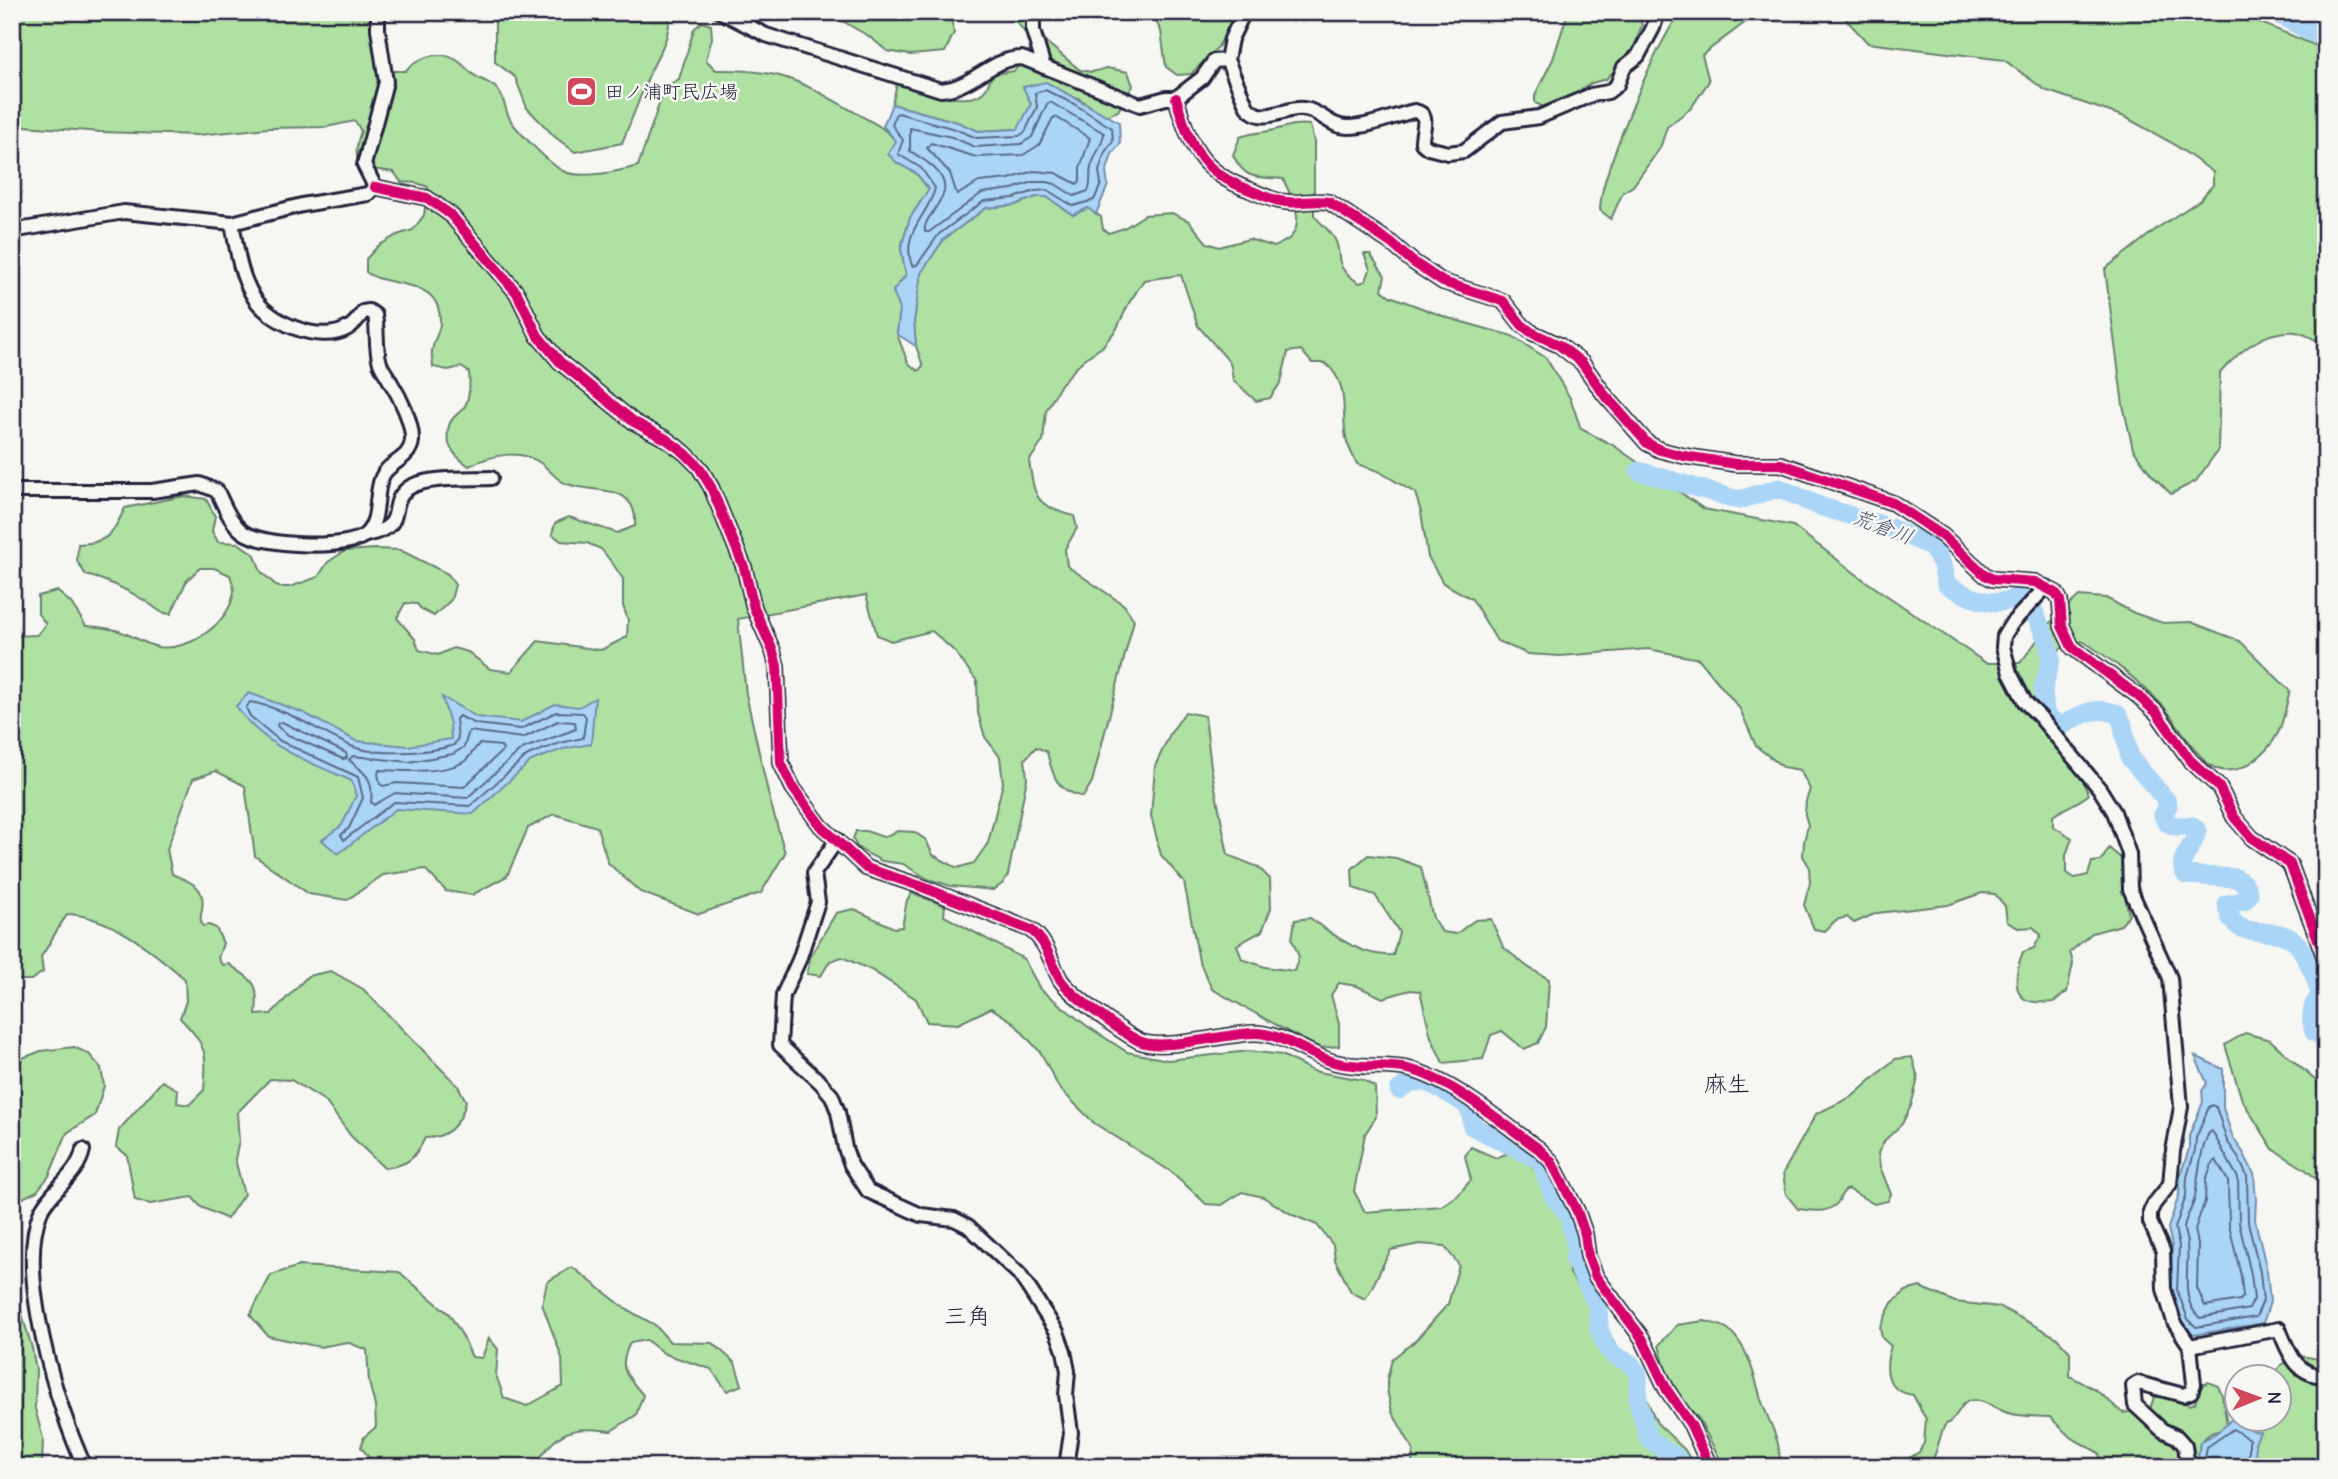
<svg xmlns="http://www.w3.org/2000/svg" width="2338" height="1479" font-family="'Comic Neue','Klee One',sans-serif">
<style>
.green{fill:#afe1a2;stroke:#68826e;stroke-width:2}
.water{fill:#abd5f6;stroke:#748dab;stroke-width:2}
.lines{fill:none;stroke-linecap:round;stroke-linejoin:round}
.shore{stroke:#596a86;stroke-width:2}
.river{stroke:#abd5f6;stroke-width:19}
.minor-casing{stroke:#22223b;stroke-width:18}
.minor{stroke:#f6f6f2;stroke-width:12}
.cycleway-casing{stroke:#f6f6f2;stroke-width:15}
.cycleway{stroke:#d6006c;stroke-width:10}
.labels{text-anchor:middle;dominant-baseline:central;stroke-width:5;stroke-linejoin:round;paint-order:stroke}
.poi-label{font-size:19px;fill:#22223b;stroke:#f6f6f2;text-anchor:start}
.water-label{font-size:21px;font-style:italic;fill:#4b5873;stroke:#f6f6f2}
.quarter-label{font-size:23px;fill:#22223b;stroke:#f6f6f2}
</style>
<rect width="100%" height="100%" fill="#f6f6f2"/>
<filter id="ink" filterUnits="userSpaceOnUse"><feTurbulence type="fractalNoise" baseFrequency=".0143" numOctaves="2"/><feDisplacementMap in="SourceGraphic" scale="14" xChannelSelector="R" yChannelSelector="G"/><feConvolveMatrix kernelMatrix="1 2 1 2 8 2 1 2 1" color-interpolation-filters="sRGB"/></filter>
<g filter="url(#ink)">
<!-- green -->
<g class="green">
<path d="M12,12H375L388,71H405C418,58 440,48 458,61C464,65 468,71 474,75C481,80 491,83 497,89C505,98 504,108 510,119C515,129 552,166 563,171C581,180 620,171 638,166L665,87L679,79L694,29L702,22L711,25L712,38L706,60L716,70C782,69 800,81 856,113C873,123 883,126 896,141L897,163L916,173L929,189L910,218L901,248L906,275L893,291L900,309L897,334L908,363L918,371L923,366L916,346L914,321L921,272L944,239L986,208L1015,205L1036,197H1047L1073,215L1088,208L1101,217L1103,229L1109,233L1124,228L1145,215L1172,213L1189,221L1207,243L1219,247L1249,239L1275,247C1280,244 1286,241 1290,238C1306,221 1291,196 1283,179C1257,176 1246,182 1233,155L1240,137C1250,133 1258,133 1269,131C1287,128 1290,123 1310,125L1314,141V215C1319,222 1328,229 1333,236C1346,256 1328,263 1359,283L1366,281L1370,269L1364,254H1370L1385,276L1382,290L1390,296L1448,318L1512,336L1546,358L1570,398L1581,429L1613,445L1704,509L1793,526L1864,580L1986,663H2020L2051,622L2079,596L2106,598L2134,613L2163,623L2191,622L2240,641L2290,691C2286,704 2284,721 2278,733C2267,754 2238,780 2213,767C2196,757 2176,720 2162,705C2142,684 2107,655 2082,641L2060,649L2039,680L2037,723L2084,781L2088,795C2077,804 2065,807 2053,816V826L2072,838L2066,855V873L2075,878L2088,875L2092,862L2101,861L2109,848L2123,860L2124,892L2129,915L2121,925L2092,933L2070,952L2073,963L2067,992C2063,994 2058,1000 2053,1002C2049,1003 2041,1002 2036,1002C2009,1001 2016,969 2023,952L2034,948L2041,935L2033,927L2018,928L2007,922L2005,906L1995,894L1982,893L1948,905L1877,913L1854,923L1847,917L1836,920L1825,931L1814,929L1804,905L1810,883L1809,866L1803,856L1804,842L1808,825L1805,815L1806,801L1810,789L1800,770L1783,767L1756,746L1740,709L1699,659L1648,649L1561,656L1528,654L1497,641L1472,599L1443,583L1428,557L1421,512L1415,493L1378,471L1357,464C1353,456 1348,447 1346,438C1341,410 1350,383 1325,363H1312L1301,350L1288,352L1281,382L1270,398L1256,401L1233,380L1231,366L1227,359L1198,326L1181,275L1144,280L1129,303L1116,330L1102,347L1084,359L1061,384L1046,411L1043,441L1029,461C1035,499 1035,505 1074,516L1077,528L1065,549L1067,566L1124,605L1134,620L1092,782L1083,797C1056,790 1053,777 1047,752L1036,747L1025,759L1027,778L1008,875L1002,884L993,890L951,886L928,879L903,864L882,861L866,853L857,847L853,839L856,831H866L883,837L898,831L914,832L926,840L933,855L957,868L974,863L988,843L1003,783L1000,757L985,737L978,713L977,681L954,651L932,631L891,641L877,635L866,595L738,619L746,694L769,797L785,853L761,893L699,914L640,892L608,863L597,827L554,814L528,828L507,876L472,895L446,891L425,869L383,875L347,900L309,894L255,856L245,786L216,771L193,779L167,849L172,874C190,882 206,885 202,909C201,916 199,919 203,926L209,925L216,928L223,943L218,958L222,965L229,964C255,983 259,981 256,1015L271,1014L308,976L331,971L363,989L458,1086L466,1101C461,1123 449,1138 425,1138C414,1160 408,1165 384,1168L351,1136L325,1101L291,1080L270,1079L237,1113L239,1141L235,1159L244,1194L227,1219L201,1207L192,1197L150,1204L135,1200L127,1155L116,1147L119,1130L162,1081L178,1090L177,1103L189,1105L204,1090C207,1052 207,1046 180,1018L186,1001L185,979C152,951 113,917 68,914C57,927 51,943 41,957L43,972L31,980H15L12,977V931L21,907L12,891V636L37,635L46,624L38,614V596L57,591L71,603L86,626C97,627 109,628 119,631C132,635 144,644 158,647C189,652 232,622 234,590C234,586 231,579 230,575L214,568H200L187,580L171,614C159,613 157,609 147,602C128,590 107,580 86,575L77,561L78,544C109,543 112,534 125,508L184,496L206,499L215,516L212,531L218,542L238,543L255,555L261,572L278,587H290L318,577L328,562L345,551L375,549L400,550L448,574L455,585L451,600L434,616L422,610L417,604L405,603L397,618L415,639L419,650L438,655L453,648L468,652L490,669L511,672L538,641L601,650L627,637L628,620L623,606V579L613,564L601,549L587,543L561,541L552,534L555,523L569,517L617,533L635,526C638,482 596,494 567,484C557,481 550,470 542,464C520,448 491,455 469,466C454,456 442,442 450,423C453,416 461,412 465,406C470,396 470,382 469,372L461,367L448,370L433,367C433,362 431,356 432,351C433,342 439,333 440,324C442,275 390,290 366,272V259L378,246L397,235L413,230L424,215L428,187L417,183L401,182L394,172L364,168C353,157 356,145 361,131L355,121L326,127L268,128L198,135L101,132L12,125Z"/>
<path d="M499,12H669C672,36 658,54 649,75C640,98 631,121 622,143L575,152L555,137L527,108L515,77L495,62V19Z"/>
<path d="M827,12H955L951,19L954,33L945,52L910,55L887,51L870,37Z"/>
<path d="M1007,12H1062L1043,16L1038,27L1046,42L1080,70L1092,72L1107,68L1128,72L1133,86L1118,111L1106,116L1078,98L1024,87L1031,104L1019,129L978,131L957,122L892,104L897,84L903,82C924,88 971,111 986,89C989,84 990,78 993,74L1014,71L1020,64L1035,58C1031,38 1022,27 1007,12Z"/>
<path d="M1151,12H1238L1218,47L1191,74L1177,75L1166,67L1161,31Z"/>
<path d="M1568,12H1637L1642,25L1632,53L1606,79L1592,83L1575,94L1543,107L1535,103V95L1553,59Z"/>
<path d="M1680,12H1759L1702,55L1709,81L1691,108L1667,127L1660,148L1633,186L1623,192L1611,219L1600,210C1601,186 1611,163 1619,141C1636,97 1654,52 1680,12Z"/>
<path d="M1839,12H2235L2326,50V345C2317,341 2305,333 2295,332C2263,330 2240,351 2220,373L2218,450L2196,481L2171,494L2151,474L2133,449L2123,405L2105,269L2159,227L2200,200L2213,185V172L2172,143L2125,117L2045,90L2004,60L1868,43Z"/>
<path d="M1185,712L1205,716L1211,767L1228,855L1258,867L1270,879L1271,908L1262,931L1237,945L1242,959L1265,967L1294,971L1299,957L1292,939L1295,920L1310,918C1335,936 1361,957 1393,955L1399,932L1375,895L1353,888L1352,869L1368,855L1396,858L1421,867L1433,918L1442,932L1456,934L1475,920L1491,919L1503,947L1529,968L1549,979L1546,1027L1538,1043L1524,1049L1502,1031L1491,1035L1483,1059L1443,1063L1431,1037L1420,991L1410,990L1383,998L1357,986L1339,983L1331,995L1339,1024V1046L1321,1048L1296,1036L1212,989L1199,961L1184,882L1161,855L1151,816L1155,766L1170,734Z"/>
<path d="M912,893L945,906L944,916L1024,959L1040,989L1087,1026L1127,1052L1168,1060L1249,1051L1282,1055L1313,1071L1363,1080L1375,1087L1376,1117L1365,1134L1354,1191L1365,1212L1441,1206L1457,1196L1471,1180L1465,1156L1471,1147L1496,1158L1513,1151L1537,1170L1547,1196L1563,1216L1572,1250L1569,1272L1636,1376L1657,1423L1685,1450L1695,1467H1412L1413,1449L1392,1412L1387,1390V1380L1392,1359L1415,1341L1448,1304L1459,1265L1444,1246L1419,1244L1391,1250C1381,1266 1376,1283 1365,1299L1351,1292L1335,1260L1333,1245L1317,1225L1293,1215L1263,1197L1242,1192L1222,1205L1206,1204L1173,1173L1094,1123L1059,1088L1041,1053L1013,1022L991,1008L958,1024L927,1022L916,999L871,970L842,957L830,961L821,976L807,974L811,955L836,913L854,909L894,928L902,927L907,900Z"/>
<path d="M2245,1033L2270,1040L2326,1090V1187L2306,1170L2273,1149L2242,1100L2225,1045Z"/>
<path d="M74,1047L89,1054L101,1068L104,1086L95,1115L67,1133L49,1176L37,1191L19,1200L12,1199V1062L41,1051Z"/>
<path d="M1912,1057L1918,1078L1911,1106L1902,1124L1885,1140L1878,1153L1880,1167L1891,1194L1888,1201L1874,1204L1848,1189C1840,1193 1842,1196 1838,1202C1828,1215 1811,1210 1798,1209L1786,1194L1783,1173L1816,1114L1853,1096L1895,1059Z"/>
<path d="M299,1266L399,1272L449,1314L462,1335L472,1357L482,1358L489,1338L498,1349L496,1375L504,1398L527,1406L563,1386L562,1358L542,1304L547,1282L572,1267L626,1309L655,1325L670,1342L713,1343L735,1363L742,1385L727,1391L711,1369L665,1354L646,1340L630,1343C617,1368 626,1375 643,1395L636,1415L611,1431C593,1429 574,1426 558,1438C547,1446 541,1459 531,1467H406L390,1460H371L361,1447L364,1437L376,1427L375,1406L369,1382L367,1350L347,1342L320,1347L268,1336L250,1315L271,1275Z"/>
<path d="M12,1271L21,1311L32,1348L36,1370L35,1409L43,1438L42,1467H12Z"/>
<path d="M1920,1287L1955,1302L2000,1307L2056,1337L2070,1352V1376L2096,1390L2123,1413L2150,1409L2154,1397H2173L2189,1405L2195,1403L2199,1387L2208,1382L2218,1386L2222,1395L2227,1424L2221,1430L2211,1433L2200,1442L2197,1467H2102L2099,1453L2070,1437L2050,1417C2036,1416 2018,1417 2005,1412C1994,1408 1981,1397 1968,1401C1959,1405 1958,1419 1945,1425C1938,1439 1938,1453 1929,1467H1895L1919,1452L1924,1443L1926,1419L1913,1395C1886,1391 1883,1370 1891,1346L1882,1338L1880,1327L1892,1303L1906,1291Z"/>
<path d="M1704,1321C1711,1323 1724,1325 1729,1330C1749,1348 1754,1375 1761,1399C1768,1422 1783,1441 1779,1467H1724L1699,1419L1683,1401L1666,1372L1659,1345L1677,1325Z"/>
<path d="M2300,1356L2326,1360V1467H2256L2253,1432L2235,1420C2232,1410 2231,1399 2236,1389V1420H2278V1378L2272,1377L2281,1365Z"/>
</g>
<!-- water -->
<g class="water">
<path d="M1046,82L1119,122L1120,144L1112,154L1106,173L1108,185L1096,214L1088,208L1073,215L1047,197H1036L1015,205L986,208L944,239L921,273L914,321L916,346L897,334L900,309L893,291L906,275L901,248L910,218L929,189L916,173L897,163L888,154L896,141L883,126L892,104L957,122L978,131L1018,129L1031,104L1023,87Z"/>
<path d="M249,693L304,713L356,741L408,746L451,739L450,724L442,697L477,717L521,722L555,704L579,707L595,698L591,744L563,749L531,761L473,814L396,809L338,854L322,840L342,825L356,796L352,781C308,761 264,748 236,706Z"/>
<path d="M2195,1056L2223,1069V1108L2233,1138L2243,1152L2254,1174L2256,1200L2255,1220L2267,1271L2270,1302L2263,1323L2193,1335L2182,1323L2170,1291L2172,1246L2168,1228L2179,1195L2180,1176L2189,1149V1136L2203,1102L2202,1091L2207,1083Z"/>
<path d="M2230,1420C2241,1421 2248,1431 2260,1432L2255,1443L2256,1467H2197L2200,1442C2210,1437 2224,1429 2230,1420Z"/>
</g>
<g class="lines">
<!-- shore -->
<g class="shore">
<path d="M1045,90L1074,104L1112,128L1113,141L1105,152L1099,171L1101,184L1094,200L1073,206L1047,190L1035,191L1014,198L984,201L939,234L917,265L912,266C900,231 929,216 935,188L921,168L898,154L903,140L892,125L895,115L898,113L955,129L977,138L1019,136L1025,132L1037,107L1035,93Z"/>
<path d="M1050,102L1104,133C1103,144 1094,156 1091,167C1089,176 1092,183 1088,191L1074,196L1055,184L1047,182H1033L1012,189L982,193L929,232H925C924,224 928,219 933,212C936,206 942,199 944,192C948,173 923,159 910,151V128L952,137L975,147L1021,144L1032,137L1047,104Z"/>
<path d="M1056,117L1090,138L1080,168V181L1077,184L1056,173L1034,171L1009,179L979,182L957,195L950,173L927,148L931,143L976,157L1023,155L1039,145L1053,118Z"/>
<path d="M250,702C286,708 318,731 351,746C374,756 430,753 454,745L458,738L456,719L459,716L476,724L521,729L556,712L583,713L586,717L583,738L560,743L528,755L470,806L394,802L344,840L341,835L349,828L363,798L358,777L280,741L250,716L246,708Z"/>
<path d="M558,721L575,722L576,729L522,749L467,798L395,793L374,805L371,802C374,778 365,773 349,760L353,756L409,762L453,754L464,747L469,731L523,738Z"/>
<path d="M282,722L346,753L347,758L343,759L286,734L277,726L278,723Z"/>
<path d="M479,744L501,746L503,750L464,787L397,783L383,786L380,784L378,773L380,770C403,771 445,774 465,761C471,756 474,749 479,744Z"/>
<path d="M2213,1105L2216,1107L2227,1141L2237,1155L2247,1176L2248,1222L2260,1272L2263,1301L2256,1317L2196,1327L2188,1319L2177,1290L2179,1246L2175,1228L2186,1196L2187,1177L2195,1150L2196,1138L2209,1107Z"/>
<path d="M2212,1131L2238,1178L2239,1223L2251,1274L2254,1299L2249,1309L2200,1318C2179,1300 2190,1268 2187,1244C2187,1239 2184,1234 2184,1228C2185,1217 2193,1208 2195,1197C2198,1178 2200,1150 2209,1133Z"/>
<path d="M2216,1160L2228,1181L2229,1225L2241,1276L2243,1297L2240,1300L2205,1306L2197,1288L2198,1245L2195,1229L2205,1201L2206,1180L2212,1163Z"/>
<path d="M2204,1467L2207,1447L2233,1429L2249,1439V1467"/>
</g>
<!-- river -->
<g class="river">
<path d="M2274,12L2326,40"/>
<path d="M1639,471L1739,500L1779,488L1819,506L1888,527L1931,546L1942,564L1946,584C1963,595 1989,607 2011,600C2015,598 2021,594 2025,591L2048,643L2051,659L2043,689L2045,714L2060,727C2079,715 2095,705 2117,714L2122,722L2130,758L2166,800L2168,806L2163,815L2166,822L2175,826H2193L2197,830C2196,847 2174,859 2186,875L2236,878C2244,883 2247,886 2249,895L2244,901L2227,904C2232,947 2273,921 2295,942C2303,949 2321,986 2319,996C2319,996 2314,1005 2314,1005C2310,1015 2312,1023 2314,1032L2326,1038"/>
<path d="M1399,1090C1417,1074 1433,1084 1451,1095C1457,1099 1466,1103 1469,1109C1472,1114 1472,1120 1472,1126L1541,1161L1553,1196L1569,1215L1577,1252L1574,1259L1598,1307L1599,1329L1607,1348L1615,1356L1630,1363L1638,1374V1402L1649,1439L1677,1458L1683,1467"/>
</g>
<defs>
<g id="minor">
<path d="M721,12L766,35L941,90C974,87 991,58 1022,58L1140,105L1166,98H1176L1202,78L1214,61L1227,60"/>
<path d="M1033,12V31L1044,67"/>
<path d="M1244,12L1231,39L1227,60L1247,107C1265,128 1287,103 1309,110C1324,115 1333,128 1349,127C1370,127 1393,116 1414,111C1432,114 1421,130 1422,143L1428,148L1448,153L1464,151L1502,122L1539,117L1591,95L1608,92L1617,85L1624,67L1638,56L1653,28L1658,12"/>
<path d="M1176,98C1190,146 1200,172 1250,190C1262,195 1273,201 1286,202C1300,204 1314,199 1329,202L1391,243L1413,262L1443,282L1503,301L1522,325L1531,332L1559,345L1582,363L1604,394L1647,443L1660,450L1684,456L1736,464H1781L1893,503L1943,536L1985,575L1993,579L2035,582L2056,593L2060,600L2062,626L2072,647L2138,696L2157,713L2190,760L2219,787L2234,817L2252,838L2290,864L2326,961"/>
<path d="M375,187L427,198L451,215L517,293L538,336L560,362L634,422L666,439L685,453L699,467L711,487L744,567L754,608L773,651L777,666L781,763L793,788L821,826L866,868L920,886L1031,930C1048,943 1050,961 1060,979C1069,994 1123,1033 1139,1041C1162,1052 1227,1033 1255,1033C1282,1033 1308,1055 1334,1062C1358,1069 1384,1064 1408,1069C1451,1079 1502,1123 1539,1149L1551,1161L1577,1211L1585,1234L1588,1256L1596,1277L1642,1338L1667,1390L1691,1425L1710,1467"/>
<path d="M375,187L364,165L386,82L378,29V12"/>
<path d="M12,231L124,212L232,223L302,205L368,194L375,187"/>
<path d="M12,491H152L200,484L217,491C224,505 230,522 243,532C262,546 351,551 367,533C381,517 374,495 382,477C388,462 410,460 412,441C413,423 400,397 390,381C387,375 382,369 380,363C375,347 378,330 375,315L369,311L363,312C359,318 355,324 348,328C320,345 268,322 253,296C239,273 237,248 232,223"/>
<path d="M366,535C410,525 386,508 406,490C421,476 470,479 491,478"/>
<path d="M2046,587L2012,623L2004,636L2003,647L2010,673L2025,702L2040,717L2099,788L2114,812L2129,854L2130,889L2170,978L2181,1107L2173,1151L2170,1184L2154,1204L2150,1212V1222L2163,1251L2164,1289L2174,1322L2190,1346L2194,1384L2191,1392L2183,1395L2138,1383L2133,1386L2135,1405L2162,1430L2177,1437L2185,1446L2188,1467"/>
<path d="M837,840L814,873L818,902L799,960L783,995L780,1045L821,1083L832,1096L838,1112L845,1148L851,1165L868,1191L921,1215L954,1219L968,1226L1019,1274L1028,1287L1057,1332L1064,1351L1068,1371L1066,1395L1071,1433L1066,1467"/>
<path d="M83,1150C78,1175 52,1189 41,1211C15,1271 58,1410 85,1467"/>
<path d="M2190,1346L2279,1329C2289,1353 2296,1376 2326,1376"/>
</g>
</defs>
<!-- minor casing -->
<use href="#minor" class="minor-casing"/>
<!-- minor -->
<use href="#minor" class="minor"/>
<defs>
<g id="cycleway">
<path d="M1176,98C1190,146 1200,172 1250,190C1262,195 1273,201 1286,202C1300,204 1314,199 1329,202L1391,243L1413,262L1443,282L1503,301L1522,325L1531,332L1559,345L1582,363L1604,394L1647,443L1660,450L1684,456L1736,464H1781L1893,503L1943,536L1985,575L1993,579L2035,582L2056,593L2060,600L2062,626L2072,647L2138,696L2157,713L2190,760L2219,787L2234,817L2252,838L2290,864L2326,961"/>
<path d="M375,187L427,198L451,215L517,293L538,336L560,362L634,422L666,439L685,453L699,467L711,487L744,567L754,608L773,651L777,666L781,763L793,788L821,826L866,868L920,886L1031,930C1048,943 1050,961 1060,979C1069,994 1123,1033 1139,1041C1162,1052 1227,1033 1255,1033C1282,1033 1308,1055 1334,1062C1358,1069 1384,1064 1408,1069C1451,1079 1502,1123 1539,1149L1551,1161L1577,1211L1585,1234L1588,1256L1596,1277L1642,1338L1667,1390L1691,1425L1710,1467"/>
</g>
</defs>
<!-- cycleway casing -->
<use href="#cycleway" class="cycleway-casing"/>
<!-- cycleway -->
<use href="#cycleway" class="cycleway"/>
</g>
</g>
<!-- icons -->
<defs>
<symbol id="stadium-square" viewBox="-11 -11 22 22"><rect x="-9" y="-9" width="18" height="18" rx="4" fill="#d1495b" stroke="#f6f6f2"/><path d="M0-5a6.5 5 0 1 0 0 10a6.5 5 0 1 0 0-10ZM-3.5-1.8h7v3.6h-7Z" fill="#fff"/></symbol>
</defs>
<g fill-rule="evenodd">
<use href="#stadium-square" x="564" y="74" width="35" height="35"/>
</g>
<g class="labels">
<!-- poi labels -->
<g class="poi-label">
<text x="605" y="92">田ノ浦町民広場</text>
</g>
<!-- water labels -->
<g class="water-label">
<text transform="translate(1883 527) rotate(21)">荒倉川</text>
</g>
<!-- quarter labels -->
<g class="quarter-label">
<text x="1727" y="1084">麻生</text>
<text x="967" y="1316">三角</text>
</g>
</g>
<!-- margin -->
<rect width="2338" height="1479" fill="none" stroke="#f6f6f2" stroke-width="42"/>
<rect x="21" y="21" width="2296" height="1437" fill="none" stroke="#22223b" stroke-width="2.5" filter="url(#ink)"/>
<!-- north arrow -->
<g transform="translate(2258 1398) rotate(89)"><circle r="33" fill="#f6f6f2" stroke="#a1a1a9" stroke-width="2"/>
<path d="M0-5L12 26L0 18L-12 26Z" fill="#d1495b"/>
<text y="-10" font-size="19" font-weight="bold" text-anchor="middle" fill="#22223b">N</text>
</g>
</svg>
